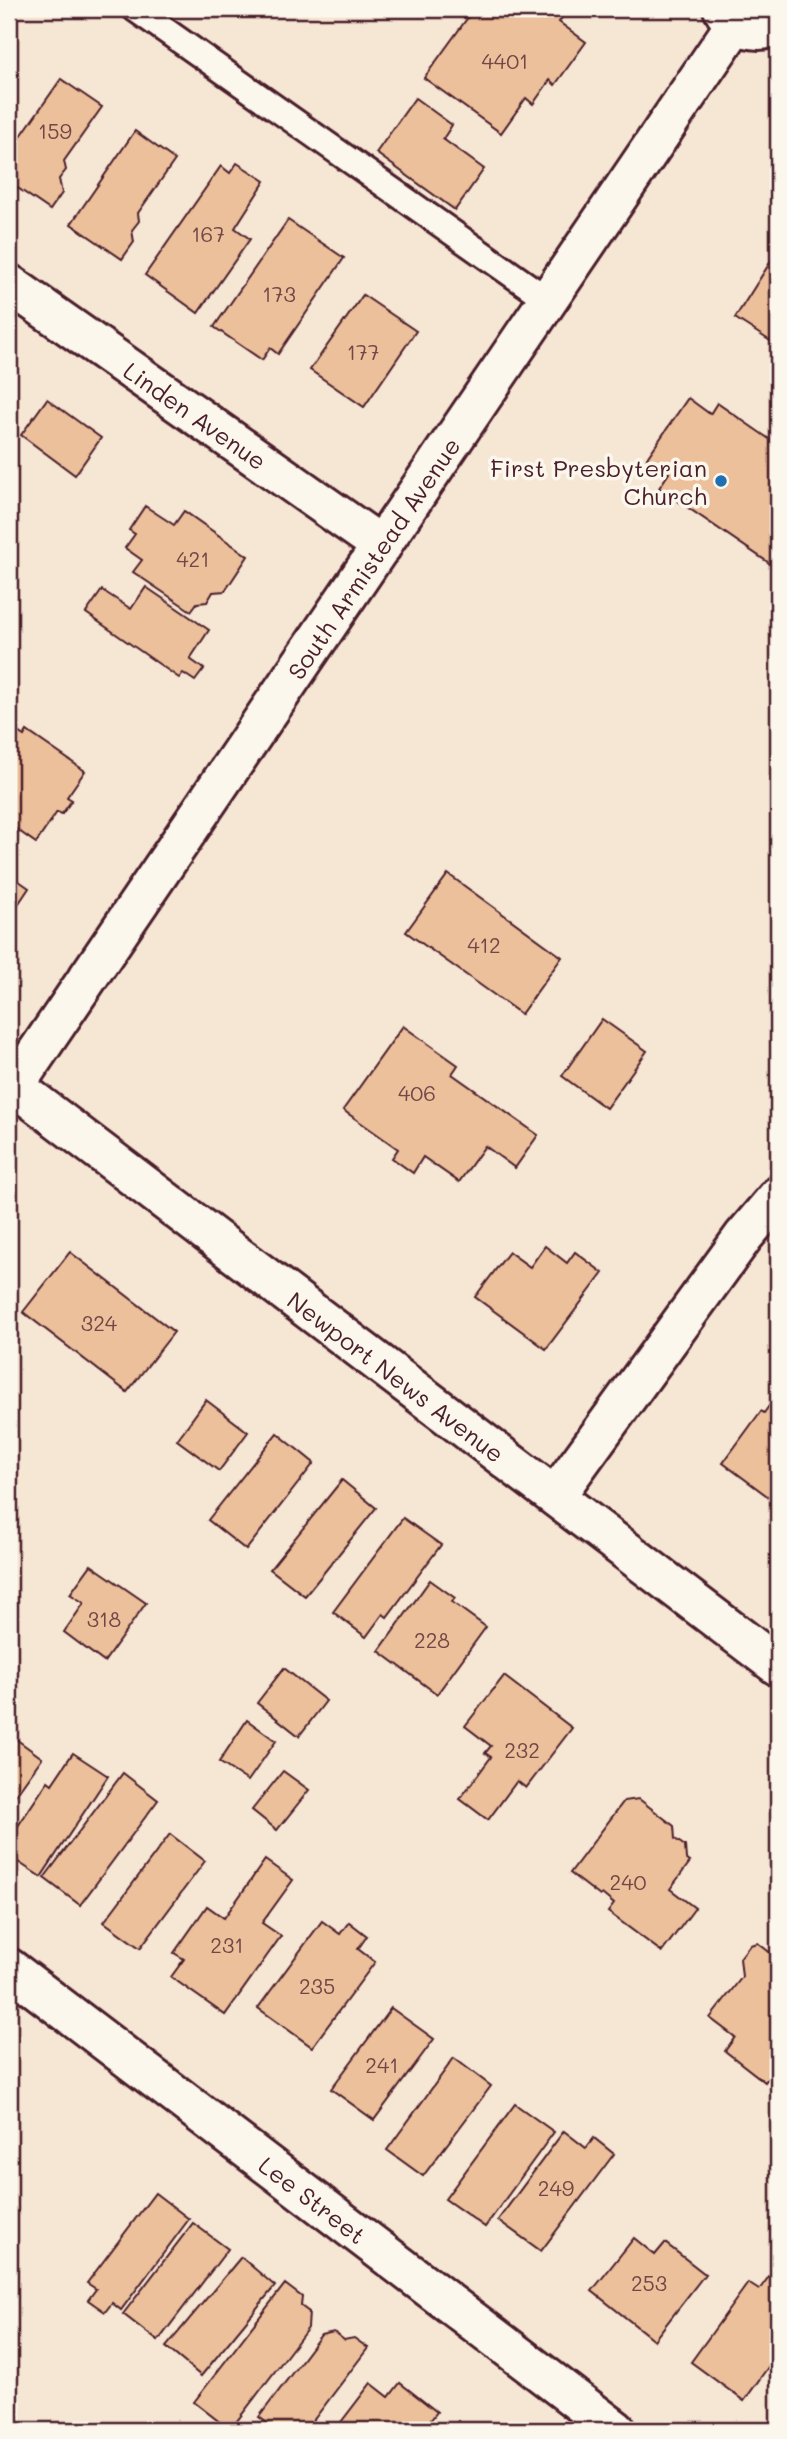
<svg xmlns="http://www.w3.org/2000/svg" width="787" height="2439" font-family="Mali,sans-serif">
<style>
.building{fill:#ecc09b;stroke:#4a1f2b;stroke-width:2}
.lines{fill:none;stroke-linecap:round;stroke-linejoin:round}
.lane-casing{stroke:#4a1f2b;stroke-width:30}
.street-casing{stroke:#4a1f2b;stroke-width:44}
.secondary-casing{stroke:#4a1f2b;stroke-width:44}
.lane{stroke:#fbf7ec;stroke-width:24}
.street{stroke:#fbf7ec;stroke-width:38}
.secondary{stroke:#fbf7ec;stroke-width:38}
.poi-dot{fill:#1f6fb2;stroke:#fbf7ec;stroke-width:2.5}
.labels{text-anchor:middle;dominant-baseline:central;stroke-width:7;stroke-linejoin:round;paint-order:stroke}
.number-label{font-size:21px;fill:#724747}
.street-label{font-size:24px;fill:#4a1f2b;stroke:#fbf7ec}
.poi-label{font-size:24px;fill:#4a1f2b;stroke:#fbf7ec;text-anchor:end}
</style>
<rect width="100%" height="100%" fill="#f6e6d4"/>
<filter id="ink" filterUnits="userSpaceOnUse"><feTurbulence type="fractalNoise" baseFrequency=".0143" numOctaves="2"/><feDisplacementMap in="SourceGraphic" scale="14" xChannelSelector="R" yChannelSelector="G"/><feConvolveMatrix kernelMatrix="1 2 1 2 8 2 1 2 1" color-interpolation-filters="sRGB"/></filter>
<g filter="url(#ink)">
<!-- building -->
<g class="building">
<path d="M465,9H568L559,22L586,42L555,85L550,80L533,104L526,98L501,133L424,78L471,13Z"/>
<path d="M61,79L102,107L64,161L66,170L59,179L62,193L50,210L9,182V153Z"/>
<path d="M415,98L452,125L443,139L484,169L455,210L376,153Z"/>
<path d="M135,131L175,160L138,213L139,221L132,230L134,242L122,259L71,224Z"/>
<path d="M237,163L265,181L235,228L250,239L198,313L145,275L221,166L230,173Z"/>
<path d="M288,220L344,258L278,354L270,348L262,360L214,327Z"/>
<path d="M778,250V346L735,318Z"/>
<path d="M363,295L416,331L364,407L310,370Z"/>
<path d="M688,398L710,414L717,403L778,445V569L659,488L669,473L647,458Z"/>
<path d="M47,399L101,438L75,475L21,435Z"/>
<path d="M145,506L174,525L184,511L248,556L225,591L213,592L207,602L197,603L191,611L133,572L142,560L125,548L135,534L129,530Z"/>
<path d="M146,587L209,630L190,659L204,669L195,681L183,673L179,678L86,613L102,590L131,609Z"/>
<path d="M10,727L24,736L27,731L85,771L67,797L72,800L62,814L57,812L36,843L9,824Z"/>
<path d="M9,874L29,888L9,918Z"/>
<path d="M448,874L562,957L521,1014L406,932Z"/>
<path d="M602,1019L647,1051L606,1108L562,1076Z"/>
<path d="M403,1026L458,1065L452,1074L538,1135L515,1168L485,1146L459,1182L423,1157L413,1173L392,1158L398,1149L343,1110Z"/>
<path d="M545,1246L567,1263L575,1252L603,1273L546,1349L475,1297L509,1252L530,1267Z"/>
<path d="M70,1252L174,1332L127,1392L23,1312Z"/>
<path d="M778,1398V1504L723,1463L761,1411L764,1413L774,1399Z"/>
<path d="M206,1400L248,1432L219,1471L177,1440Z"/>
<path d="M277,1433L314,1463L246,1550L208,1520Z"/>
<path d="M342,1480L376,1508L305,1596L270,1569Z"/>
<path d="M403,1518L441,1545L387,1617L383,1614L366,1637L333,1612Z"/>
<path d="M91,1565L146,1603L104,1662L64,1632L84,1603L70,1594Z"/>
<path d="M430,1580L455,1598L452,1602L486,1627L437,1694L379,1651Z"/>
<path d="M284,1668L326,1701L299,1736L257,1703Z"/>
<path d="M504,1676L572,1728L526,1788L517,1781L488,1820L460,1799L491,1757L485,1753L491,1746L465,1726Z"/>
<path d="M247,1720L276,1741L248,1781L219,1762Z"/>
<path d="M9,1734L42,1758L9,1804Z"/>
<path d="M73,1753L108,1776L41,1877L9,1856V1846L13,1840L10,1838L48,1781L52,1784Z"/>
<path d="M283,1771L309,1790L277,1830L252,1810Z"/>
<path d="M123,1773L158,1800L80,1905L44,1878Z"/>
<path d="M639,1799L674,1826L675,1839L685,1846L686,1859L690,1862L670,1889L695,1908L662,1952L608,1912L614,1904L602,1894L600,1896L570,1873L624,1801Z"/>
<path d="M170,1834L205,1861L140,1948L104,1922Z"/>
<path d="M265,1860L293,1880L262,1923L281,1936L225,2015L171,1977L184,1959L174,1953L207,1906L224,1918Z"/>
<path d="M322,1921L340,1934L349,1922L367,1936L358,1949L375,1962L312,2047L258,2008Z"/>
<path d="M758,1943L778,1959V2066L765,2082L725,2051L735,2037L710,2018L742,1977L740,1958L750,1945Z"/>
<path d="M391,2008L434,2039L374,2120L331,2089Z"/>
<path d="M454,2058L491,2086L423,2176L387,2150Z"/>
<path d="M515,2104L554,2132L485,2227L445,2199Z"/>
<path d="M564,2131L586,2148L594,2138L614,2154L541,2251L498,2220Z"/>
<path d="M155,2193L189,2219L121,2310L112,2303L105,2312L88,2300L96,2289L87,2283Z"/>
<path d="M193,2223L228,2249L158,2341L123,2314Z"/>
<path d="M634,2238L655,2255L665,2243L705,2274L654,2340L592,2291Z"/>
<path d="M241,2257L275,2286L201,2376L166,2347Z"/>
<path d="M773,2271L778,2275V2353L744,2401L691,2362L748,2283L759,2290Z"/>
<path d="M285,2284L302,2297L301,2306L309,2312L308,2328L230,2430L194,2402Z"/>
<path d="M334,2332L344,2340L354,2338L368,2348L306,2430H277L259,2417L321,2335Z"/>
<path d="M371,2383L389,2397L400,2383L437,2412L423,2430H335Z"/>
<path d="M458,2421L470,2430H450Z"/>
</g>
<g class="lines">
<defs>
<path id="lane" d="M135,9L548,300"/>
<g id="street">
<path id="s1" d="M9,284L382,546"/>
<path id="s2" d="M14,1086L778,1666"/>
<path id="s3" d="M9,1094L736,23"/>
<path d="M556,1495L744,1236L778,1196"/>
<path id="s4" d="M9,1968L616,2430"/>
</g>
<path id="secondary" d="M723,9C733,29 759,35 778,25"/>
</defs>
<!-- lane casing -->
<use href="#lane" class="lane-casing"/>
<!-- street casing -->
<use href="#street" class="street-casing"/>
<!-- secondary casing -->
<use href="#secondary" class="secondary-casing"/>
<!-- lane -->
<use href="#lane" class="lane"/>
<!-- street -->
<use href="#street" class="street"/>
<!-- secondary -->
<use href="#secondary" class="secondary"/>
</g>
</g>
<!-- markers -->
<circle class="poi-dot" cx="721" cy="481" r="7"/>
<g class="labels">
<!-- number labels -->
<g class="number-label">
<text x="505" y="60">4401</text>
<text x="55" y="130">159</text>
<text x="208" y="233">167</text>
<text x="279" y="293">173</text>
<text x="363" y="351">177</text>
<text x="193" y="558">421</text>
<text x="484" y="944">412</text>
<text x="417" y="1092">406</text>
<text x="99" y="1322">324</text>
<text x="104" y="1618">318</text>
<text x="432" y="1639">228</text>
<text x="522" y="1749">232</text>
<text x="628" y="1881">240</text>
<text x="227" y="1944">231</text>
<text x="317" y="1985">235</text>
<text x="382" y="2064">241</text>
<text x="556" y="2187">249</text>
<text x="649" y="2282">253</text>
</g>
<!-- street labels -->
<g class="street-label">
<text stroke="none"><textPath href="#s1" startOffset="228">Linden Avenue</textPath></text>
<text stroke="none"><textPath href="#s3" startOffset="648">South Armistead Avenue</textPath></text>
<text stroke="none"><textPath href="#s2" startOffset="480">Newport News Avenue</textPath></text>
<text stroke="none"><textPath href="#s4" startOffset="382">Lee Street</textPath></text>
</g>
<!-- poi labels -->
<g class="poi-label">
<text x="707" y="467">First Presbyterian<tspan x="707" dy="28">Church</tspan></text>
</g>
</g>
<!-- margin -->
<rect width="787" height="2439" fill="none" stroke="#fbf7ec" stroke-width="35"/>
<rect x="18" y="18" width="752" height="2404" fill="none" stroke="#4a1f2b" stroke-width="2.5" filter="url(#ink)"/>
</svg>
